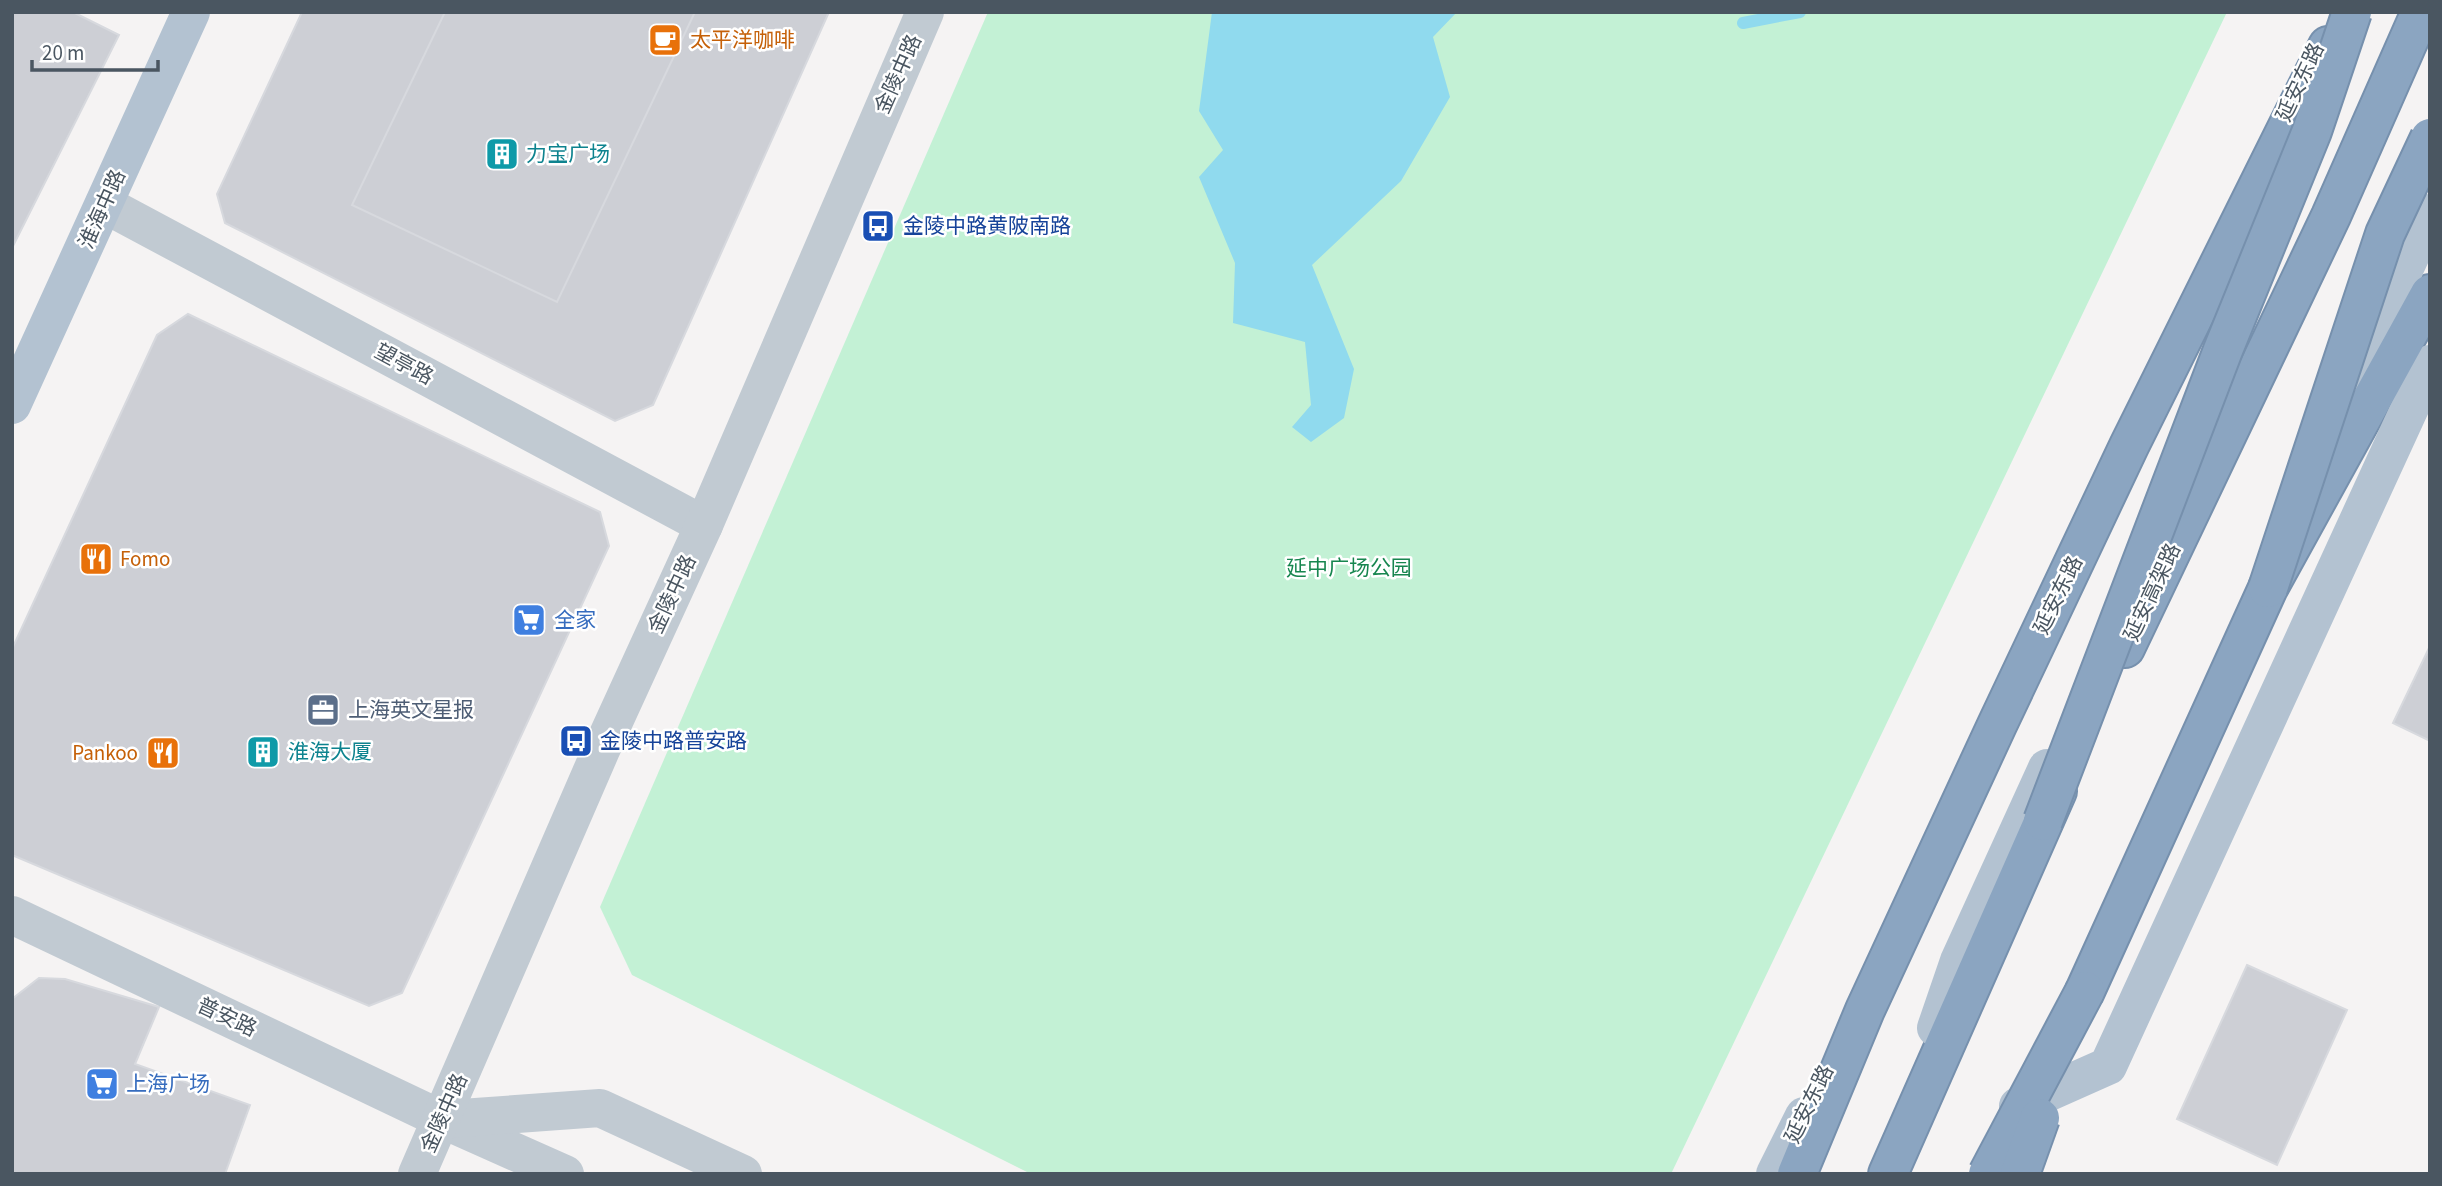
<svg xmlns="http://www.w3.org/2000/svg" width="2442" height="1186" font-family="'Source Sans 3','Noto Sans SC',sans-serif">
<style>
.green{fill:#c3f1d5}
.water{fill:#90daee}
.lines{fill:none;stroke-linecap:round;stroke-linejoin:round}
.stream{stroke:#90daee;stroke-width:12}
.building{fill:#cdcfd5;stroke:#d7d9de;stroke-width:2}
.highway-casing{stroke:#7690ad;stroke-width:42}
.minor{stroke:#c1cad2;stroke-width:38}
.major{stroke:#b3c2d1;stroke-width:38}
.highway{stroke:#8ba5c1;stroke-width:38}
.highway-bridge-casing{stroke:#7690ad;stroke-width:42;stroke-linecap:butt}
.highway-bridge{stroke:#8ba5c1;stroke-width:38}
.labels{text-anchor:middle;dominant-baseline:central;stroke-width:5;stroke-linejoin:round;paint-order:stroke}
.food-label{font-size:21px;fill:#c56008;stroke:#fff;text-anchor:start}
.street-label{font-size:21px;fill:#4a5661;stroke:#fff}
.culture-label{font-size:21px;fill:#0d838f;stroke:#fff;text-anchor:start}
.transit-label{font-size:21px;fill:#164399;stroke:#fff;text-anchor:start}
.park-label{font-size:21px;fill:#17864f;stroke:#fff}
.shop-label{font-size:21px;fill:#366cbe;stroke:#fff;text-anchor:start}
.service-label{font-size:21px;fill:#4e5e75;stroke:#fff;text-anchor:start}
</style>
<rect width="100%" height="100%" fill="#f5f3f3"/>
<!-- green -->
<path class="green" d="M988,12H2227L1671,1174H1031L632,975L600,907Z"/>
<!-- water -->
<path class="water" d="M1212,12H1457L1433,37L1450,97L1401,181L1312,265L1354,369L1344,418L1311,442L1292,427L1311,405L1305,342L1233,323L1235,263L1199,177L1223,150L1199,111Z"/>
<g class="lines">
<!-- stream -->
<path class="stream" d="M1743,23L1800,12"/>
</g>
<!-- building -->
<g class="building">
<path d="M12,12H73L119,35L12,248Z"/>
<path d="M302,12H829L653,405L615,421L225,223L217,194Z"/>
<path d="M445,12H695L557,302L352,205Z"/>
<path d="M188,314L600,512L609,546L402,993L369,1006L12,855V649L157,335Z"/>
<path d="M2430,646V741L2393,723Z"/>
<path d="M2247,965L2347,1010L2277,1165L2177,1119Z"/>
<path d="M39,978L65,979L159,1007L135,1064L250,1105L225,1174H12V999Z"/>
</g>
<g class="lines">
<defs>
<g id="highway">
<path d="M2125,648L2331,216L2421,12"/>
<path d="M2085,991L2268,588L2430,294"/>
<path d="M1797,1174L1865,1010L1997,725L2129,446L2328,46"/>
<path d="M1888,1174L2057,791"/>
</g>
</defs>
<!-- highway casing -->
<use href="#highway" class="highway-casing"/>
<!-- minor -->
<g class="minor">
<path d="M104,204L704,525"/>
<path d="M12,915L441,1119L565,1174"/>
<path d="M447,1119L600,1108L743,1174"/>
<path d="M417,1174L601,750L704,525L925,12"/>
</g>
<!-- major -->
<g class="major">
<path d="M2345,399L2430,213"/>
<path d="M12,405L191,12"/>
<path d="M1936,1028L1959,961L2047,768"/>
<path d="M2018,1106L2108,1066L2430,364"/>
<path d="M1775,1174L1804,1116"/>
</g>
<!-- highway -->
<use href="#highway" class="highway"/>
<defs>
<g id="highway-bridge">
<path d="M2268,588L2385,234L2430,138"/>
<path d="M2043,821L2223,350L2312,131L2352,12"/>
<path d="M1988,1174L2085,991"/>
<path d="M2020,1174L2040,1118"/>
</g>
</defs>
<!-- highway-bridge casing -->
<use href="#highway-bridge" class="highway-bridge-casing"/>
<!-- highway-bridge -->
<use href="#highway-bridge" class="highway-bridge"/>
</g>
<!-- icons -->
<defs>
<symbol id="cafe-square" viewBox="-11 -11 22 22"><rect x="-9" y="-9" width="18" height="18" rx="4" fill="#e8710a" stroke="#fff"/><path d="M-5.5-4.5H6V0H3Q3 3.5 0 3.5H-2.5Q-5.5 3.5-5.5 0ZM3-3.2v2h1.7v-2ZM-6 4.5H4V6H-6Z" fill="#fff"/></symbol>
<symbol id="building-square" viewBox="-11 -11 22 22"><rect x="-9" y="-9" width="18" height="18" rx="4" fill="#0f9aa8" stroke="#fff"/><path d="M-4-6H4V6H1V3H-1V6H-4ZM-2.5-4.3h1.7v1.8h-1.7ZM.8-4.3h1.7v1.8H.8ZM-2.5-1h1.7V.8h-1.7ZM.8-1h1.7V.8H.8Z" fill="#fff"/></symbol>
<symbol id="bus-square" viewBox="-11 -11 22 22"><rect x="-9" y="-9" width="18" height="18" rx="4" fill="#1a4fb4" stroke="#fff"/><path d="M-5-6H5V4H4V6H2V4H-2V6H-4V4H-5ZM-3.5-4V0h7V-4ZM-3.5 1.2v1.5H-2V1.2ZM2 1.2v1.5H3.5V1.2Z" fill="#fff"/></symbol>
<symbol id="restaurant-square" viewBox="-11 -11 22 22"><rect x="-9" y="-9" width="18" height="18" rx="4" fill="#e8710a" stroke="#fff"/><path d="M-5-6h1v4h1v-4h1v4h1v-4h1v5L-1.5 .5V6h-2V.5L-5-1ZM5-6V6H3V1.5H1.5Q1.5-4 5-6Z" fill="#fff"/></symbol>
<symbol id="supermarket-square" viewBox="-11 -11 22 22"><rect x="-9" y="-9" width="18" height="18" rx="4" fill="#3f7fe0" stroke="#fff"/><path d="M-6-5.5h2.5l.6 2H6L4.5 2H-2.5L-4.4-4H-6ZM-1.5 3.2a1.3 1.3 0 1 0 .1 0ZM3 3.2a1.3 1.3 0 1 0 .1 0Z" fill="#fff"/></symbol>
<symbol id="office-square" viewBox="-11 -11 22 22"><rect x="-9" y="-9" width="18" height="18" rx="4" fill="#5c6f8a" stroke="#fff"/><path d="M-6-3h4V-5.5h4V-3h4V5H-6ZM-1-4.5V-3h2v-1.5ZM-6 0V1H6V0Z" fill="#fff"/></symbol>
</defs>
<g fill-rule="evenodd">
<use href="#cafe-square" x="646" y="21" width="38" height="38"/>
<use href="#building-square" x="483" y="135" width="38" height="38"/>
<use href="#bus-square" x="859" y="207" width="38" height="38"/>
<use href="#restaurant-square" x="77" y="540" width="38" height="38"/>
<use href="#supermarket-square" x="510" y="601" width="38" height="38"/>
<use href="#office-square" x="304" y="691" width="38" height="38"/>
<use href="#bus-square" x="557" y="722" width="38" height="38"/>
<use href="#building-square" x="244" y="733" width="38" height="38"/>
<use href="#restaurant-square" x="144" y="734" width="38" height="38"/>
<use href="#supermarket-square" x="83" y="1065" width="38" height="38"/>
</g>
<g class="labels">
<!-- food labels -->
<g class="food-label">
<text x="690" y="40">太平洋咖啡</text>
<text x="120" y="559">Fomo</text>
<text x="138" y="753" text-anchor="end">Pankoo</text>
</g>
<!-- street labels -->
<g class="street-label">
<text transform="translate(898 74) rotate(-66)">金陵中路</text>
<text transform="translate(2300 82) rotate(-65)">延安东路</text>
<text transform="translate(102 209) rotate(-66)">淮海中路</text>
<text transform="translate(404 364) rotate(28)">望亭路</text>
<text transform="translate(2152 592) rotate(-65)">延安高架路</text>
<text transform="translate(672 594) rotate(-65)">金陵中路</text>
<text transform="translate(2058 595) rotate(-64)">延安东路</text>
<text transform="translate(227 1017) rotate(25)">普安路</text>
<text transform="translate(1809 1104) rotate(-64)">延安东路</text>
<text transform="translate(444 1113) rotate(-66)">金陵中路</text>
</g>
<!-- culture labels -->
<g class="culture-label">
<text x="526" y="154">力宝广场</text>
<text x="288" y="752">淮海大厦</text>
</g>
<!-- transit labels -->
<g class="transit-label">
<text x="903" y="226">金陵中路黄陂南路</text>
<text x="600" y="741">金陵中路普安路</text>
</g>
<!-- park labels -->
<g class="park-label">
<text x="1349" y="568">延中广场公园</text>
</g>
<!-- shop labels -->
<g class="shop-label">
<text x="554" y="620">全家</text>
<text x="126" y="1084">上海广场</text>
</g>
<!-- service labels -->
<g class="service-label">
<text x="348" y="710">上海英文星报</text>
</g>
</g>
<!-- border -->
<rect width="2442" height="1186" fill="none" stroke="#4a5661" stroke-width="28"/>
<!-- scale -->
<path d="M32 60v10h126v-10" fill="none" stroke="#4a5661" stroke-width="3.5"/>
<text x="42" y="60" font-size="21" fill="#4a5661" stroke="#ffffff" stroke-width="5" paint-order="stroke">20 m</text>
</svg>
